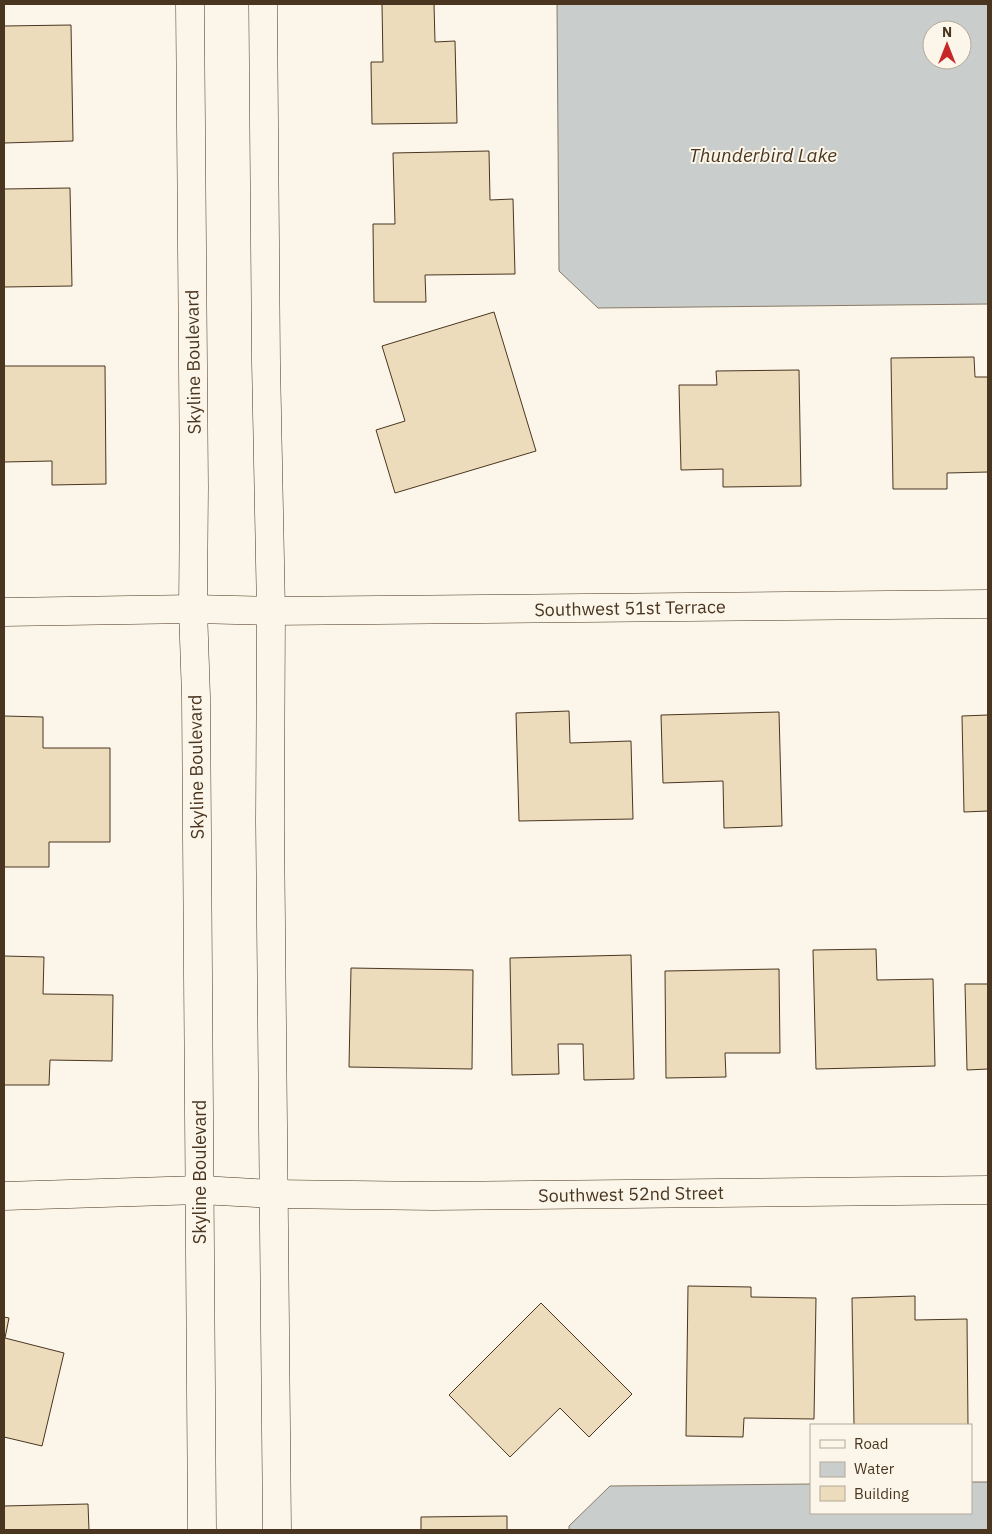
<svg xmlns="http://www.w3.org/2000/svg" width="992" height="1534" font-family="'IBM Plex Sans',sans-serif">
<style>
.water{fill:#c9cecd;stroke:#887966;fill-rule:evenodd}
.building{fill:#ecdcbc;stroke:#4a3520}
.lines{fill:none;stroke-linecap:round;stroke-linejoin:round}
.minor-casing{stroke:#4a3520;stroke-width:29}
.tertiary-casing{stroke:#4a3520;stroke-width:29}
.minor{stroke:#fbf6e9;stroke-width:28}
.tertiary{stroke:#fbf6e9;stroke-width:28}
.labels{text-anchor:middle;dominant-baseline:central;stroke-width:4;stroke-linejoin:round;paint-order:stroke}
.street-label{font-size:18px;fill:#4a3520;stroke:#fbf6e9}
.water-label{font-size:19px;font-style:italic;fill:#4a3520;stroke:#fbf6e9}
</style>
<rect width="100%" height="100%" fill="#fbf6e9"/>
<!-- water -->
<g class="water">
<path d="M557,4H988V304L598,308L559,271ZM932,30H962V60H932Z"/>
<path d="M971,1482H988V1530H569V1526L610,1486L811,1484V1513H971Z"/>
</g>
<!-- building -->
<g class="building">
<path d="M382,4H434L435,42L455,41L457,123L372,124L371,62H383Z"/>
<path d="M71,25L73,141L4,143V26Z"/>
<path d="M489,151L490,200L513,199L515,274L425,275L426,302H374L373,224H395L393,153Z"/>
<path d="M70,188L72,286L4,287V189Z"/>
<path d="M494,312L536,451L395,493L376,430L405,421L382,346Z"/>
<path d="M974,357L975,377H988V472L947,473V489H893L891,358Z"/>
<path d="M4,366H105L106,484L52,485V461L4,462Z"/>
<path d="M799,370L801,486L723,487V469L681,470L679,385H717L716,371Z"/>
<path d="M569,711L570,743L631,741L633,819L519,821L516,713Z"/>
<path d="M779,712L782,826L724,828L723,781L663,783L661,715Z"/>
<path d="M988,715V811L964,812L962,716Z"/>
<path d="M4,716L43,717V748H110V842H49V867H4Z"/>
<path d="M876,949L877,980L933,979L935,1066L816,1069L813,950Z"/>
<path d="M631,955L634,1079L584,1080L583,1044H558L559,1074L512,1075L510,958Z"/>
<path d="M4,956L44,957L43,994L113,995L112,1061L50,1060L49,1085H4Z"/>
<path d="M351,968L473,970L472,1069L349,1067Z"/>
<path d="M779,969L780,1053H725L726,1077L666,1078L665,971Z"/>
<path d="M965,984H988V1069L967,1070Z"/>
<path d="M688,1286L751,1287V1297L816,1298L814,1419L744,1418L743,1437L686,1436Z"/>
<path d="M915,1296V1320L967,1319L968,1425H854L852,1298Z"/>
<path d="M541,1303L632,1394L589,1437L560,1408L510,1457L449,1395Z"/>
<path d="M4,1317L9,1318L5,1338L64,1353L42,1446L4,1437Z"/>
<path d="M88,1504L89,1530H4V1506Z"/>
<path d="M507,1516V1530H421V1517Z"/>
</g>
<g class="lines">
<defs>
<g id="minor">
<path d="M271,611L988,604"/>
<path d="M4,612L193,609"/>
<path d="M273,1194L433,1196L988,1190"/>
<path d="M4,1196L200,1190"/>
</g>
<g id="tertiary">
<path d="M190,4L194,487L193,609L196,697L202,1530"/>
<path d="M263,4L266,362L271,611L270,823L277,1530"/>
<path d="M193,609L271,611"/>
<path d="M200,1190L273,1194"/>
</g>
</defs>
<!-- minor casing -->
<use href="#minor" class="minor-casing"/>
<!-- tertiary casing -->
<use href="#tertiary" class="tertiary-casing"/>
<!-- minor -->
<use href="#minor" class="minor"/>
<!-- tertiary -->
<use href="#tertiary" class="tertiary"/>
</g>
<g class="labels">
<!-- street labels -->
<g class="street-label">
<text transform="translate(193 362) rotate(-91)">Skyline Boulevard</text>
<text transform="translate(630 608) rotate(-1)">Southwest 51st Terrace</text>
<text transform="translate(196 767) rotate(-91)">Skyline Boulevard</text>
<text transform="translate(199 1172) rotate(-90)">Skyline Boulevard</text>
<text transform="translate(631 1194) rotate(-1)">Southwest 52nd Street</text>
</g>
<!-- water labels -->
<g class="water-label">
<text x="763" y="155">Thunderbird Lake</text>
</g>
</g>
<!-- border -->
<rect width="992" height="1534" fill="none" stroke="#4a3520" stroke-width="10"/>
<!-- legend -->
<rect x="810" y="1424" width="162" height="90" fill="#fbf6e9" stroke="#b4a999"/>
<rect x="820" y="1440" width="25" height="8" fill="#fbf6e9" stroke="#b4a999"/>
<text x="854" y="1449" font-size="15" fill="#4a3520">Road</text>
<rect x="820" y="1462" width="25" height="15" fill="#c9cecd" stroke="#b4a999"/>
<text x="854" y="1474" font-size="15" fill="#4a3520">Water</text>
<rect x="820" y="1486" width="25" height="15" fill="#ecdcbc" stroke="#b4a999"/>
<text x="854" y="1499" font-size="15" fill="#4a3520">Building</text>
<!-- north arrow -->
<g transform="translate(947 45)"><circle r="24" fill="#fbf6e9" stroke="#b4a999"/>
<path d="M0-4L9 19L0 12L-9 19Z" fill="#c62828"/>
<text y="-8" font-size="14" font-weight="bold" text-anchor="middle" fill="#4a3520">N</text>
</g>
</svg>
